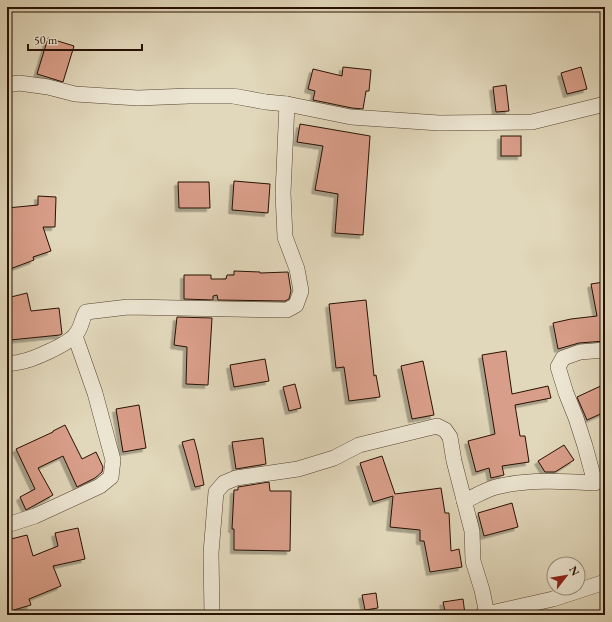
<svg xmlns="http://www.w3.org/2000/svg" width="612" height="622" font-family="'EB Garamond',serif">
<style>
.building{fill:#d99e89;stroke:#271102;filter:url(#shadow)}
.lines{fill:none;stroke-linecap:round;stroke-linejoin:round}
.street-casing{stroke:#564230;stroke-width:16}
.street{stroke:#ece5d2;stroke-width:15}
</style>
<defs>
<filter id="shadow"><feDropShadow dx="-3.5" dy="3.5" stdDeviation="0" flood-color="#0004"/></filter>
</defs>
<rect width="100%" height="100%" fill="#e1d7ba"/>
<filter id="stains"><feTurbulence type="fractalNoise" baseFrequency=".005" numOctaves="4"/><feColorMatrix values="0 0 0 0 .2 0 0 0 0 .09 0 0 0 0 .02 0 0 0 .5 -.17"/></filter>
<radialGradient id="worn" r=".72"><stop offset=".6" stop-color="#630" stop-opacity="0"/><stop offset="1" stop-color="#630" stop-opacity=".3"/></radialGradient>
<!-- building -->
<g class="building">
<path d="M48,38L74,46L63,82L37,74Z"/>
<path d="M343,67L371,70L369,91H366L363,109L352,108L313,100L315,91L308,89L313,69L342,76Z"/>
<path d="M581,67L587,89L567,94L561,73Z"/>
<path d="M506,85L509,111L496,112L493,87Z"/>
<path d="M300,124L370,136L363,235L335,233L338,194L315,190L323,146L297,142Z"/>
<rect x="501" y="136" width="20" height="20"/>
<path d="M234,181L270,184L268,213L232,210Z"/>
<path d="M178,182H209L210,208H179Z"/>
<path d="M38,196L56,197L55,227H43L51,251L33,257L34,260L10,269L7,261V208L38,205Z"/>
<path d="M234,271L260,272V273L288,272L291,291L289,299L285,301L218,300L217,295L213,296V300L184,299V275H211V279H226L227,275H234Z"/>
<path d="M604,282L605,290V341L579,343L558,349L553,323L571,319L597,316L591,284Z"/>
<path d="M27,293L31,311L59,308L62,334L60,335L10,340L7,328V298Z"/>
<path d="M366,300L374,376L376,375L380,397L349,401L344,367L336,368L329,304Z"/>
<path d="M177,317L212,318L208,385L186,384L187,347L174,345Z"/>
<path d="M506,351L512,394L548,386L551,398L515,405L520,436H525L529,462L502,466L504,475L491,478L489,468L476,472L468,441L495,434L482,355Z"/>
<path d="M265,359L269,381L234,387L230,365Z"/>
<path d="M423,361L434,415L412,419L401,366Z"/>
<path d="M295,384L301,408L289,411L283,387Z"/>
<path d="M605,384V412L587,420L577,397Z"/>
<path d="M139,405L146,448L123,452L116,409Z"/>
<path d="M65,425L82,459L96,452L103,467L102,472L95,478L77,487L63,456L38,468L53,495L26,510L20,497L35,489L16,449L53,432V431Z"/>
<path d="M263,438L266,464L236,469L232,442Z"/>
<path d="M194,439L198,454L204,485L195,487L182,442Z"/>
<path d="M564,445L574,460L555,472H545L538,461Z"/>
<path d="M382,456L395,494L441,488L445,513H449L451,551L459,549L462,567L430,572L424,541H420V530L390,527L393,496L373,502L360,463Z"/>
<path d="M269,482L270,491H291L290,551L234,550V529H232L234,490H238V487Z"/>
<path d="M512,503L518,527L484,536L478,513Z"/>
<path d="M78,528L85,559L53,566L61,586L29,599L31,605L7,612V540L27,535L33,556L58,546L55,533Z"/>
<path d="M376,593L378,608L365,610L362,595Z"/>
<path d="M463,599L465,614L457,615H446L443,602Z"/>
</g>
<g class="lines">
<defs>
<g id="street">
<path d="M7,85L19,83L48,87L75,94L138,98L189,96H233L266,102L287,104L351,117L439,123L532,122L605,104"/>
<path d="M7,364C11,363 16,363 20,362C32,360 69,344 76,334C82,327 81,320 86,312L128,307L287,310L296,305L301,291L297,269L285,237L283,193L287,104"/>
<path d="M464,501C474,497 485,490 496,487C528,479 562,481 595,483L585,446L576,418L566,393L558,367L563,358L580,352L605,350"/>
<path d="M7,525L35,516L100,486L111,477L113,460L95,393L75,336"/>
<path d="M212,615L211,553L216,492L224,483L236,478L298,469L334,458L359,445L437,426L445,430L450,437L454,461L472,531L473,561L482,590L487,614"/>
<path d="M482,615L553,599L605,582"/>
</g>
</defs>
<!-- street casing -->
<use href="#street" class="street-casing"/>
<!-- street -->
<use href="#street" class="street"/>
</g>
<!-- margin -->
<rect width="612" height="622" fill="none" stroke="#e1d7ba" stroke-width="24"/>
<rect x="8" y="8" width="596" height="606" fill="none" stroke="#271102" stroke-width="2"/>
<rect x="12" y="12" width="588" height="598" fill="none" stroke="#271102"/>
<!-- north arrow -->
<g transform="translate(566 576) rotate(59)"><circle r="19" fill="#ece5d2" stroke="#9d907f"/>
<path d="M0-3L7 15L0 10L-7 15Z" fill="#8f2418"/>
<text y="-6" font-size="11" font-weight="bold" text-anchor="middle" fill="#271102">N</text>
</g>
<!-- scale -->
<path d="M28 44v6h114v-6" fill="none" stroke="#271102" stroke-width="2"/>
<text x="34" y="44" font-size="12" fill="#271102" stroke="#ece5d2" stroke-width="3" paint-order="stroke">50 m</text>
<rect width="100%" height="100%" filter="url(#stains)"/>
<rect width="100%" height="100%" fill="url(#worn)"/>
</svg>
